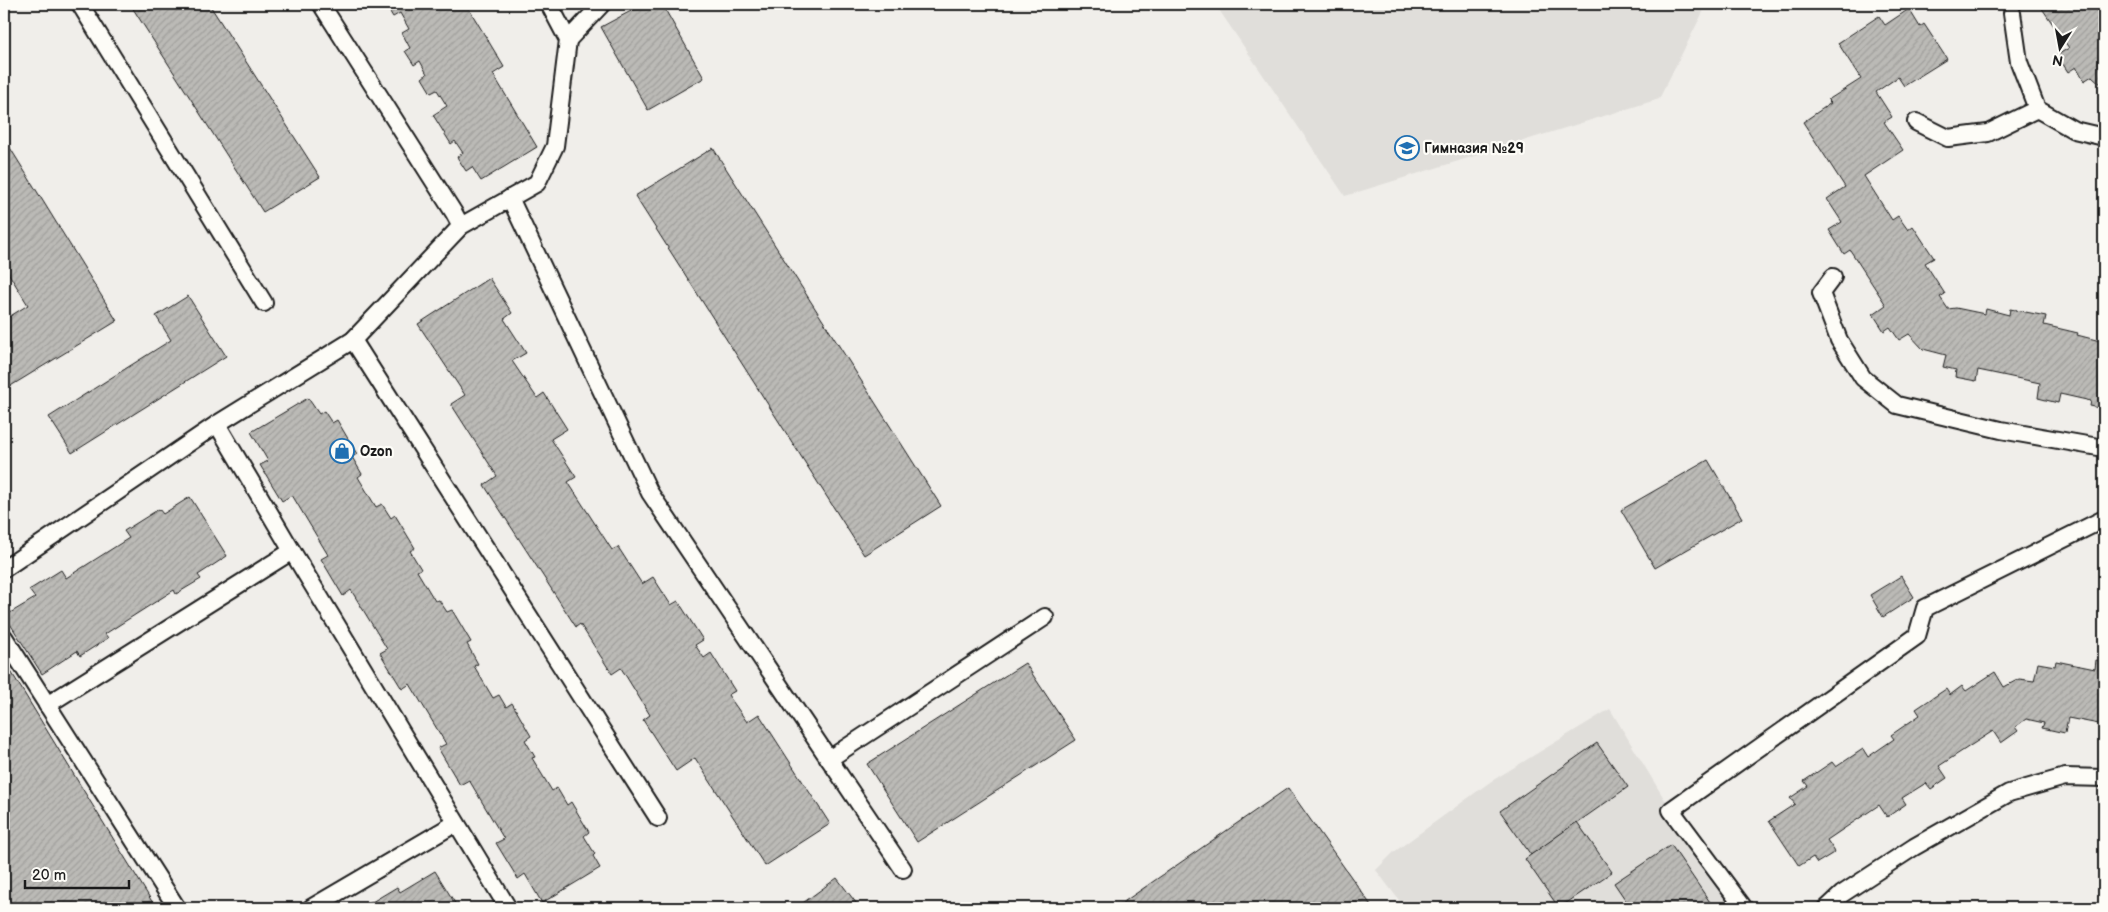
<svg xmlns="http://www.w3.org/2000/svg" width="2108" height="912" font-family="'Balsamiq Sans',sans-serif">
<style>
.built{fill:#e0deda}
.building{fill:url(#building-hatch);stroke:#1c1c1c}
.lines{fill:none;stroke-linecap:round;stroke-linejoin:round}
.lane-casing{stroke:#1c1c1c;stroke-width:20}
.lane{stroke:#fdfcf7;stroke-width:16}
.labels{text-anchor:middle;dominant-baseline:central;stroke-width:4.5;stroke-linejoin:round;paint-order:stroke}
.poi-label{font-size:14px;font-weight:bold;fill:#1c1c1c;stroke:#fdfcf7;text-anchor:start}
</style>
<defs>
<pattern id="building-hatch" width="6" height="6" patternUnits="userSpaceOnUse" patternTransform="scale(1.25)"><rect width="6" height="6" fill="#bbbab6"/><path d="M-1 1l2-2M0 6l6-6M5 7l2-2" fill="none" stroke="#a09f9c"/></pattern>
</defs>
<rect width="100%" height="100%" fill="#f0eeea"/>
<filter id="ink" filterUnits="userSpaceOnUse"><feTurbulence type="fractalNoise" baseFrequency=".02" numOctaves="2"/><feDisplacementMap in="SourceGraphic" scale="10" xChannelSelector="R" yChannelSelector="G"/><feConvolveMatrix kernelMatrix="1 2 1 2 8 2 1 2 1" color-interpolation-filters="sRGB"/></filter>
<g filter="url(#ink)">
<!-- built -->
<g class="built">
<path d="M1215,4H1707L1659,99L1345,196Z"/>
<path d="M1610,709L1671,810L1744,908H1405L1376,870L1394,852L1490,782Z"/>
</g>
<!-- building -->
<g class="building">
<path d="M130,4H209L320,177L263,212Z"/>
<path d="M385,4H466L504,67L493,74L537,147L481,181L472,167L466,171L457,157L463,153L455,141L451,144L433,115L447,106L437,90L431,93L422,78L427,74L420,61L414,65L405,51L410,48L402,33L409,29L400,13L393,17Z"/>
<path d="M644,4H662L704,78L648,110L601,27Z"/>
<path d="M2039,4H2104V87L2092,76L2084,81L2076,67L2068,72L2057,55L2069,48Z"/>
<path d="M1909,9L1920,27L1924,24L1947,59L1904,86L1898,77L1876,92L1892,117L1884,122L1903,150L1864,176L1892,220L1898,216L1908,230L1913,226L1934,258L1925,263L1945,294L1940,297L1948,309L1956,308L1985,314L1986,309L2009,315L2010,309L2046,316L2044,325L2078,333L2077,335L2104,342V409L2090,406L2091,401L2060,394L2058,403L2038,398L2040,383L1978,370L1976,381L1955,377L1956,370L1943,367L1946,355L1923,349L1909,334L1899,340L1890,327L1884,331L1873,314L1886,305L1850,250L1844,254L1829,230L1842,222L1827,199L1845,187L1803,122L1831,103L1828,100L1861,79L1838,43L1879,16L1885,25Z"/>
<path d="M4,138L117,321L4,390V320L28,305L4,266Z"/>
<path d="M713,148L941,506L864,555L635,196Z"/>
<path d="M489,278L512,313L504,319L526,353L512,361L537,398L544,393L567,429L551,439L576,477L568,482L612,550L618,547L642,584L653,577L671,605L678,601L703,640L695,645L704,658L711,653L735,691L728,695L747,722L759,714L830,824L765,866L695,758L676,771L643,720L650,715L621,668L612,674L580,624L576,627L484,485L497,476L451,404L465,395L418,324Z"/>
<path d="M188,296L226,356L72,453L49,417L171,340L156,316Z"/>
<path d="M308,398L319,414L324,411L332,423L337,420L357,454L352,457L362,474L358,477L376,507L382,504L391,518L395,515L415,548L410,551L421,569L417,571L435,601L439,600L447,612L452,610L471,642L467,644L478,664L474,666L493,698L499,695L506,707L512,703L531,736L525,740L535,757L532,758L552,791L557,788L567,805L571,802L589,832L584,836L595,854L593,856L600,868L542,903L525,874L518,879L496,843L504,839L469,780L460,785L438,748L446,744L410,684L402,689L380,653L387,649L351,590L343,596L321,559L328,555L292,495L282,501L260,465L268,461L251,432Z"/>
<path d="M1708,460L1742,518L1655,568L1621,510Z"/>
<path d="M190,497L227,556L198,575L201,579L176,594L174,590L105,634L108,638L80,656L77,651L42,674L5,616L35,598L29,590L61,570L66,578L129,538L124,531L159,509L163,514Z"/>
<path d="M1901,576L1914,597L1883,617L1870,595Z"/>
<path d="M4,660L82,788L156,908H4Z"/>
<path d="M2096,660L2104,662V725L2068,718L2065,733L2042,728L2044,723L2026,719L2015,727L2018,731L2001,743L1993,731L1939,766L1947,778L1931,789L1926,783L1902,798L1906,804L1887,817L1879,805L1827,840L1835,852L1817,863L1813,857L1799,866L1769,821L1795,804L1790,798L1808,786L1804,781L1832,762L1836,767L1863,749L1868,757L1894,739L1891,735L1920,715L1916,709L1946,689L1950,695L1962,686L1966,691L1995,672L2004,687L2019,679L2034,681L2038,663L2055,666L2056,661L2095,669Z"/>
<path d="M1025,663L1076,740L917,842L867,764Z"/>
<path d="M1597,743L1628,787L1531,855L1500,811Z"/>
<path d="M1288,788L1373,908H1115Z"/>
<path d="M1577,822L1612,872L1559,908L1525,859Z"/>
<path d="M1671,845L1714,908H1631L1614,883Z"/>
<path d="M435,871L458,908H370L367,905L397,887L400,892Z"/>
<path d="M837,878L860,908H796Z"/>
</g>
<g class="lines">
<defs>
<g id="lane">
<path d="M80,4L264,303"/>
<path d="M321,4L454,213L461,226"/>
<path d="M2012,13L2019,62L2037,109"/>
<path d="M568,40L602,4"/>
<path d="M1916,122L1948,138L1988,133L2037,109L2074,130L2104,137"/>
<path d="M510,198L650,493L903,869"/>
<path d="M1833,277L1821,293L1839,340L1863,378L1897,405L2001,430L2104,448"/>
<path d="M353,340L658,818"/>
<path d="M292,551L508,908"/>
<path d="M4,569L217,424L353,340L461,226L537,183L555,146L568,40L549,4"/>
<path d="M4,637L177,908"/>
<path d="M47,705L292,551L217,424"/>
<path d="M829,759L1045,617"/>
<path d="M311,908L456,823"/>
<path d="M1744,908L1671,810L1917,636L1925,608L2104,519"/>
<path d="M1827,908L1842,894L1914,847L2009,793L2065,777L2104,778"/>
</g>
</defs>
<!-- lane casing -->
<use href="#lane" class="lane-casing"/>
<!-- lane -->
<use href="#lane" class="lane"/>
</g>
</g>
<!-- icons -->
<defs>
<symbol id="school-ring" viewBox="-11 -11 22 22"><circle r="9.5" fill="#fdfcf7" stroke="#1f6fb2" stroke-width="1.5"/><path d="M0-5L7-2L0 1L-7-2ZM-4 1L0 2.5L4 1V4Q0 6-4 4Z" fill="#1f6fb2"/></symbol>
<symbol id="shop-ring" viewBox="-11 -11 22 22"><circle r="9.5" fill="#fdfcf7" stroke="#1f6fb2" stroke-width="1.5"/><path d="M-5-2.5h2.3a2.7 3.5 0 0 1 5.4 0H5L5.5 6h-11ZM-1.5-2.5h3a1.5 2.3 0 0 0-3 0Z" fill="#1f6fb2"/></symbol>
</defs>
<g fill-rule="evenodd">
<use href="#school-ring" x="1393" y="134" width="28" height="28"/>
<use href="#shop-ring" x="328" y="437" width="28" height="28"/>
</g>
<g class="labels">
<!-- poi labels -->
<g class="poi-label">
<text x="1424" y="148">Гимназия №29</text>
<text x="360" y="451">Ozon</text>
</g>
</g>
<!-- margin -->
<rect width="2108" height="912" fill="none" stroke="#fdfcf7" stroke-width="20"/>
<rect x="10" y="10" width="2088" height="892" fill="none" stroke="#1c1c1c" stroke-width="2" filter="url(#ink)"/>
<!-- north arrow -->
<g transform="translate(2060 48) rotate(191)" stroke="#fdfcf7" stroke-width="4" paint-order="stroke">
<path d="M0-4L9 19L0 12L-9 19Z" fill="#1c1c1c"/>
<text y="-8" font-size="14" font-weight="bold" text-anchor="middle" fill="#1c1c1c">N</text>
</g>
<!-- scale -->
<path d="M25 880v8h104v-8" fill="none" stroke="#1c1c1c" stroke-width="2.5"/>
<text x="32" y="880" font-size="15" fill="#1c1c1c" stroke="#fdfcf7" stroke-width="4" paint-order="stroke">20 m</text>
</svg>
